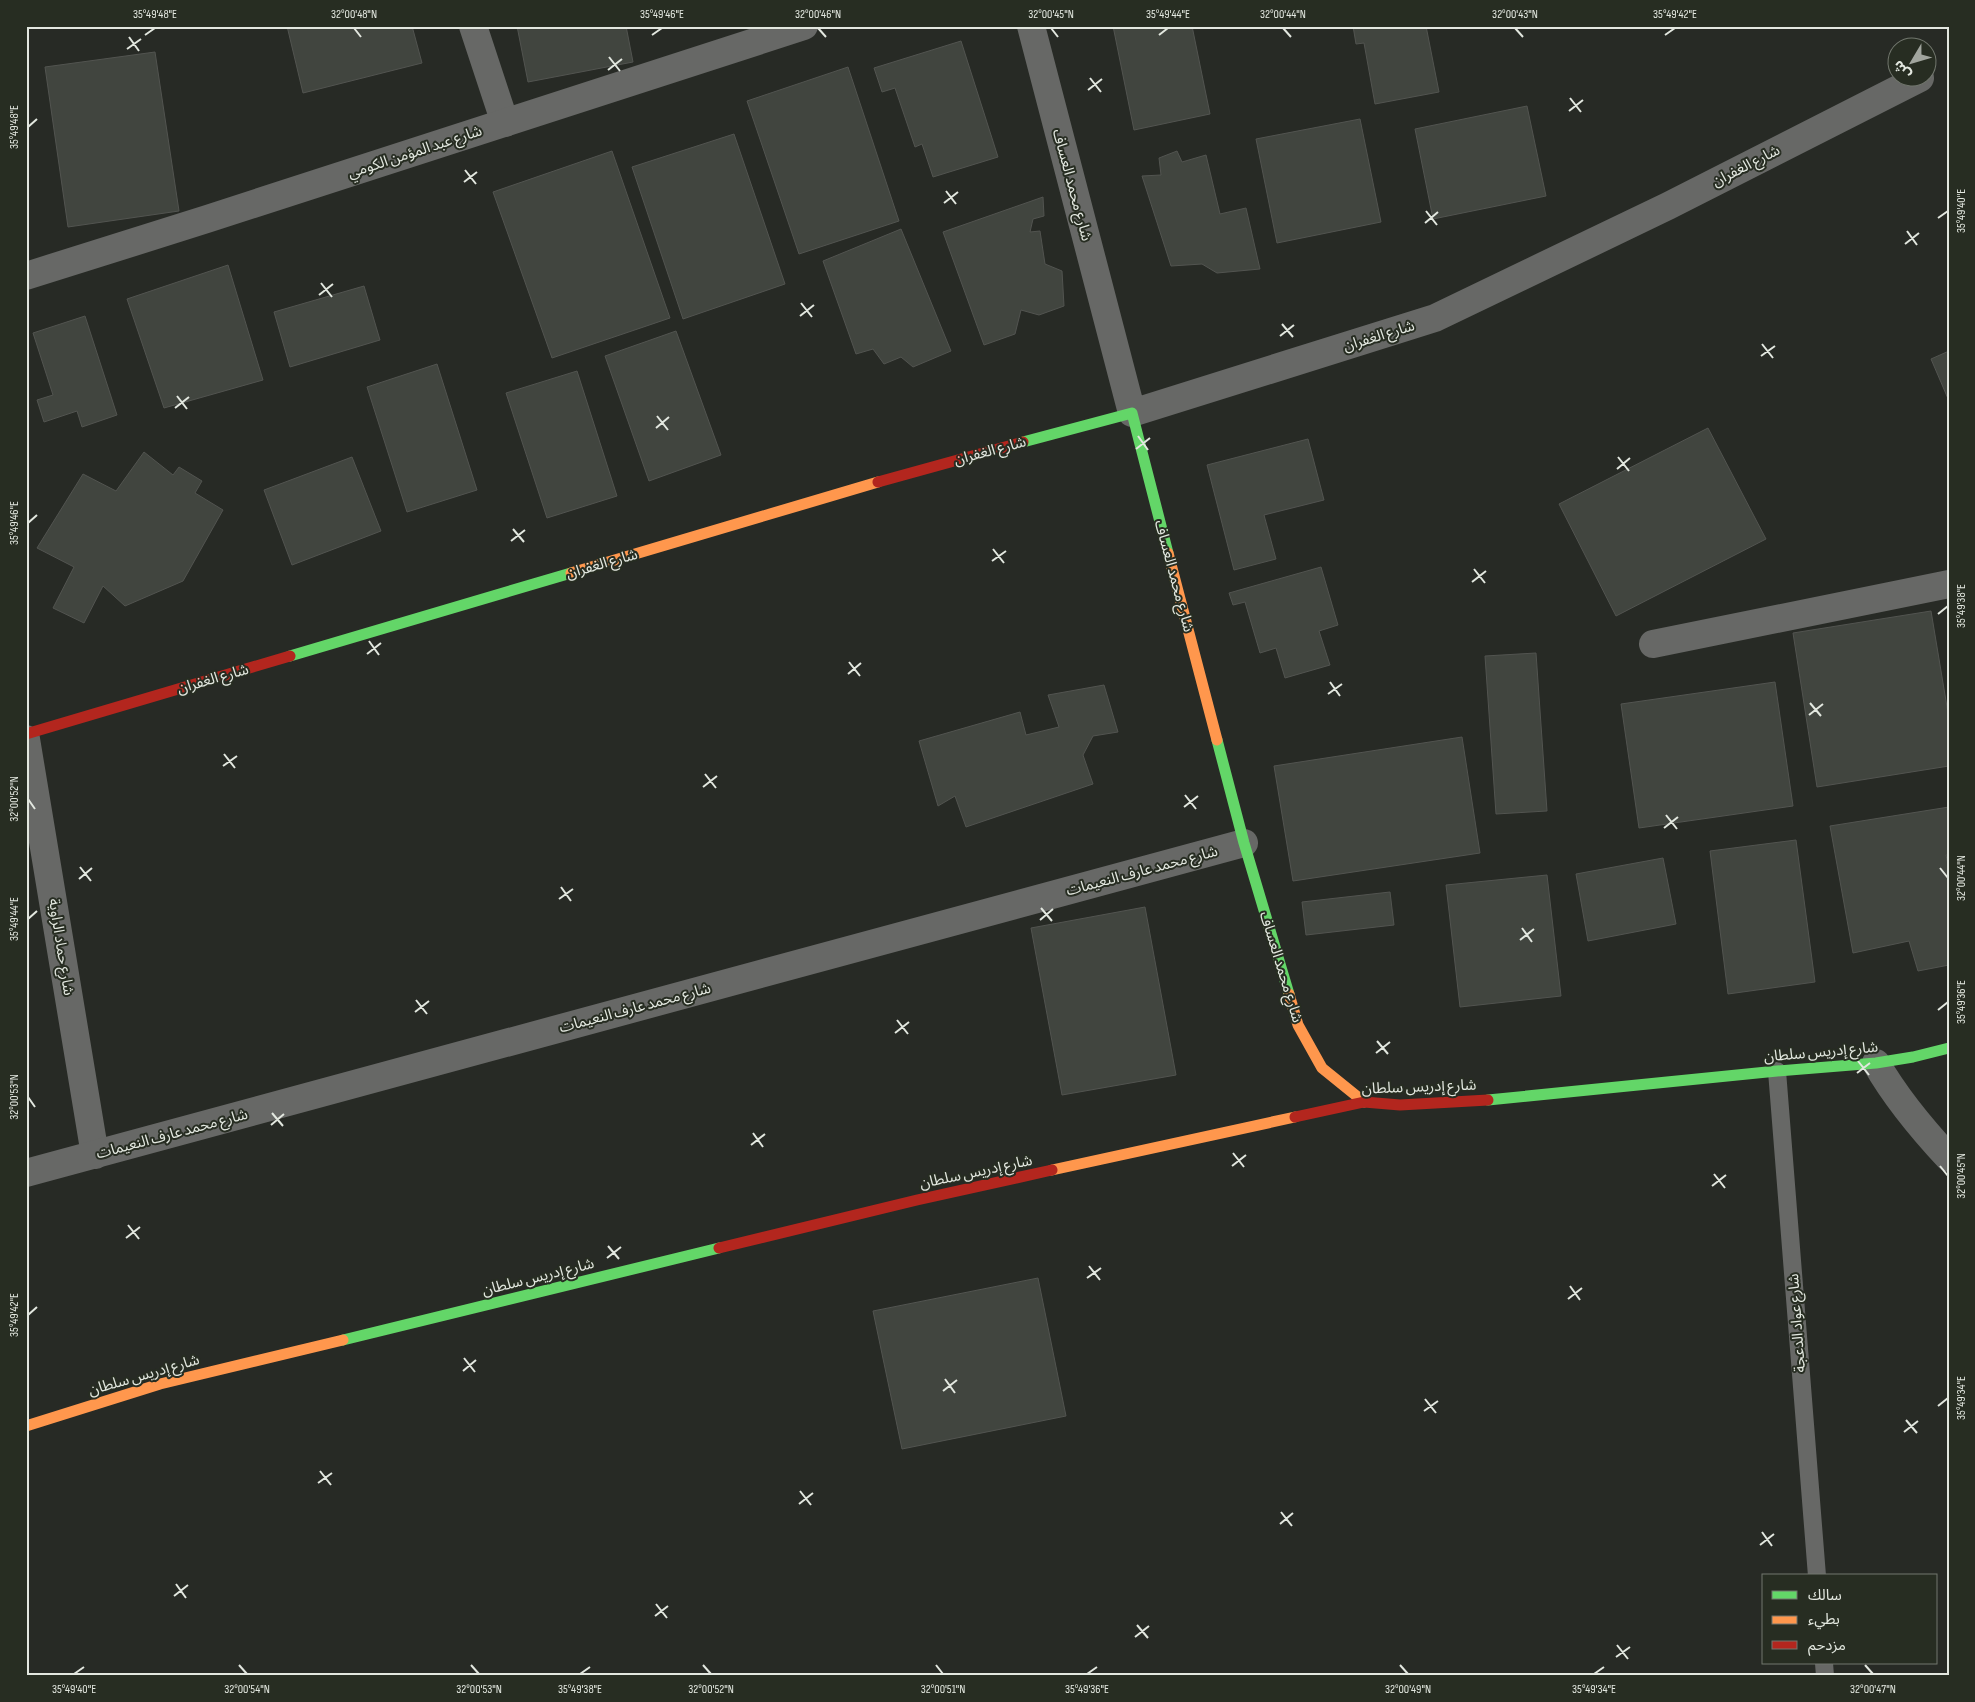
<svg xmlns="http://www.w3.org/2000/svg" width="1975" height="1702" font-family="'Sofia Sans Condensed','Noto Sans Arabic',sans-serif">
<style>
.building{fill:#41453f;stroke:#525450}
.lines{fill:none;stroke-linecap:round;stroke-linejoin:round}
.lane{stroke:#676866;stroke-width:18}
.street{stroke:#676866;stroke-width:28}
.fast{stroke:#63d668;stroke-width:11}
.slow{stroke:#ff974d;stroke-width:11}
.jam{stroke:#b3261e;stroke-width:11}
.ticks{fill:none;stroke:#e2e7df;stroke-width:2}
.labels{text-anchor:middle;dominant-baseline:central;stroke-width:4;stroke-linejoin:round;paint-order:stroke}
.street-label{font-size:15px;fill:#e2e7df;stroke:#272d22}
.neatline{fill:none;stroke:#e2e7df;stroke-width:2}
.ticks-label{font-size:12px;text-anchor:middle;fill:#e2e7df}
</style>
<rect width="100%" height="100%" fill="#272a25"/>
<!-- building -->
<g class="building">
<path d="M287,26H412L422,63L303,93Z"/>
<path d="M517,26H626L633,62L528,82Z"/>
<path d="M1113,26H1192L1210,114L1134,130Z"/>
<path d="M1353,26H1426L1439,92L1375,104L1364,43L1356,44Z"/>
<path d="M961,41L998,157L933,177L922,144L915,147L895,88L882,92L874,68Z"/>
<path d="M155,52L179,211L68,227L45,67Z"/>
<path d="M848,67L899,221L799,254L747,101Z"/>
<path d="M1527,106L1546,196L1433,219L1415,129Z"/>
<path d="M1360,119L1381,222L1277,243L1256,139Z"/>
<path d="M734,134L785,284L683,319L632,167Z"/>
<path d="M612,151L670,318L552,358L493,192Z"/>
<path d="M1177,151L1182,162L1206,155L1220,214L1246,208L1260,269L1217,273L1202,264L1171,266L1142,176L1161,175L1159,158Z"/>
<path d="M1043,197L1044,216L1033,219L1030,232L1040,231L1045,264L1062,271L1064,306L1039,315L1021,310L1015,334L984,345L943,232Z"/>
<path d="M901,229L951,351L913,367L901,357L884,364L873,349L856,354L823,261Z"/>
<path d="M228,265L263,380L164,408L127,299Z"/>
<path d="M364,286L380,340L290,367L274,312Z"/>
<path d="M85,316L117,415L82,427L77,411L44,422L37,400L53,395L33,333Z"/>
<path d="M676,331L721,455L649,481L605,356Z"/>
<path d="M1949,351V401L1931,359Z"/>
<path d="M437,364L477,490L407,512L367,387Z"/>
<path d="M577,371L617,496L547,518L506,393Z"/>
<path d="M1708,428L1766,539L1616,616L1559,504Z"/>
<path d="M1308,439L1324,500L1264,515L1276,559L1234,570L1207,465Z"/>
<path d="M144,452L173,475L179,467L202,481L195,493L223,510L183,581L125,606L103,586L84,623L53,608L74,567L37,548L83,474L116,491Z"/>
<path d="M352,457L381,531L292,565L264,490Z"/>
<path d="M1321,567L1338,625L1319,631L1330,665L1285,678L1276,648L1260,653L1245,602L1233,605L1229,593Z"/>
<path d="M1931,611L1949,719V766L1817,787L1793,633Z"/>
<path d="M1536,653L1547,811L1496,814L1485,656Z"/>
<path d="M1775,682L1793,806L1639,828L1621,704Z"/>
<path d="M1104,685L1118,732L1093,736L1083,755L1093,784L966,827L955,796L938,806L919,741L1020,712L1026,735L1059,727L1048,695Z"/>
<path d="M1462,737L1480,853L1293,881L1274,766Z"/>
<path d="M1949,807V855H1946L1949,869V965L1918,971L1909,941L1853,953L1830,826Z"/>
<path d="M1796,840L1815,982L1728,994L1710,851Z"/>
<path d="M1663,858L1676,924L1588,941L1576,874Z"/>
<path d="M1547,875L1561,996L1460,1007L1446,885Z"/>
<path d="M1390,892L1394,925L1306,935L1302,902Z"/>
<path d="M1145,907L1176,1075L1062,1095L1031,928Z"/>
<path d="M1038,1278L1066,1416L902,1449L873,1311Z"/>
</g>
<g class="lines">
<!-- lane -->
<g class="lane">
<path d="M1777,1071L1817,1576"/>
<path d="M1824,1663L1825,1676"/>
</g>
<!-- street -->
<g class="street">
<path d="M473,26L505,123"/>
<path d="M1031,26L1132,413L1435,318L1668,206L1920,78"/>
<path d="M26,276L207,219L804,26"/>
<path d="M1653,644L1949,584"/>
<path d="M26,739L95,1155"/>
<path d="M1876,1063C1896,1098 1921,1128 1949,1158"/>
<path d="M26,1173L1244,843"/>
</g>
<!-- fast -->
<g class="fast">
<path d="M1023,442L1132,413L1168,553"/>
<path d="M290,656L571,573"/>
<path d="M1217,740L1244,843L1289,994"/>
<path d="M1488,1100L1777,1071L1876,1063L1913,1057L1949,1048"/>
<path d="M343,1340L719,1248"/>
</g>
<!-- slow -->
<g class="slow">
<path d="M1168,553L1217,740"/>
<path d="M571,573L878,482"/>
<path d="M1289,994L1298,1025L1322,1068L1364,1102"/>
<path d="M1052,1170L1295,1117"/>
<path d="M26,1426L160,1384L343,1340"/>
</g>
<!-- jam -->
<g class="jam">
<path d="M878,482L1023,442"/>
<path d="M26,734L290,656"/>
<path d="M1295,1117L1364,1102L1400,1105L1488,1100"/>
<path d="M719,1248L917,1200L1052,1170"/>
</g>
</g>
<!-- ticks -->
<path class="ticks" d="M354,28L361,37M818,28L826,37M1051,28L1058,37M1283,28L1291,37M1515,28L1523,37M145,35L155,28M652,35L662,28M1159,35L1168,28M1665,35L1675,28M129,37L139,51M127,49L141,39M609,57L620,71M608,70L622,59M1090,78L1101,92M1088,90L1102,79M1570,98L1581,112M1569,111L1583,100M28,127L37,119M465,170L476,184M464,182L477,172M946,191L956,204M944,203L958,192M1426,211L1437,225M1938,218L1948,211M1425,223L1438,212M1907,231L1917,245M1905,244L1919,233M321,283L332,297M319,295L333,284M801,303L812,317M800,316L814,305M1282,324L1293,337M1280,336L1294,325M1762,344L1773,358M1761,356L1775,346M177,396L187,409M175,408L189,397M657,416L668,430M656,428L669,417M1138,436L1148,450M1136,449L1150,438M1618,457L1629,471M1617,469L1630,458M28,523L37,515M513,529L524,542M511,541L525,530M993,549L1004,563M992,561L1006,551M1474,569L1485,583M1472,582L1486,571M1938,614L1948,606M369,641L379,655M367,654L381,643M849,662L860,676M848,674L861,663M1330,682L1340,696M1328,694L1342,684M1810,703L1821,716M1809,715L1823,704M224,754L235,768M223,766L237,756M705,774L716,788M703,787L717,776M1185,795L1196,809M28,799L35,809M1184,807L1198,796M1666,815L1677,829M1664,828L1678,817M80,867L91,881M1940,868L1948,878M79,879L92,868M561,887L571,901M559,899L573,889M1041,908L1052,921M28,919L37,911M1040,920L1053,909M1522,928L1532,942M1520,940L1534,929M416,1000L427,1014M1938,1010L1948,1002M415,1012L429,1001M897,1020L908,1034M895,1033L909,1022M1377,1041L1388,1054M1376,1053L1390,1042M1858,1061L1869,1075M1857,1073L1870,1063M28,1097L35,1107M272,1113L283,1126M271,1125L284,1114M753,1133L763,1147M751,1145L765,1134M1233,1153L1244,1167M1232,1166L1246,1155M1940,1166L1948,1176M1714,1174L1725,1188M1712,1186L1726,1175M128,1225L139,1239M126,1238L140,1227M608,1246L619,1259M607,1258L621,1247M1089,1266L1100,1280M1087,1278L1101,1268M1570,1286L1580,1300M1568,1299L1582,1288M28,1315L37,1307M464,1358L475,1372M463,1371L476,1360M945,1379L955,1393M943,1391L957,1380M1425,1399L1436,1413M1938,1406L1948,1398M1424,1411L1438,1401M1906,1420L1917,1433M1904,1432L1918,1421M320,1471L331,1485M318,1483L332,1473M800,1491L811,1505M799,1504L813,1493M1281,1512L1292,1526M1280,1524L1293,1513M1762,1532L1772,1546M1760,1545L1774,1534M176,1584L186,1598M174,1596L188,1585M656,1604L667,1618M655,1616L668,1606M1137,1625L1148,1638M1135,1637L1149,1626M1617,1645L1628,1659M1616,1657L1630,1647M239,1665L247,1674M471,1665L479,1674M703,1665L711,1674M936,1665L943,1674M1400,1665L1408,1674M1865,1665L1873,1674M74,1674L84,1667M580,1674L590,1667M1087,1674L1097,1667M1594,1674L1604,1667"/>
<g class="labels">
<!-- street labels -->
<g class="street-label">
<text transform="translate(415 152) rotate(-18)">شارع عبد المؤمن الكومي</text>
<text transform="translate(1746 166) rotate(-27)">شارع الغفران</text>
<text transform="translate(1072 185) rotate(75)">شارع محمد العساف</text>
<text transform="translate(1379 336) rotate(-17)">شارع الغفران</text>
<text transform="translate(990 451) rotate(-15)">شارع الغفران</text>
<text transform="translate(602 564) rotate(-16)">شارع الغفران</text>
<text transform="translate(1174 576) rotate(75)">شارع محمد العساف</text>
<text transform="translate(213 679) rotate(-16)">شارع الغفران</text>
<text transform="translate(1142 871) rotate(-15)">شارع محمد عارف النعيمات</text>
<text transform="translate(61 947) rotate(81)">شارع حماد الراوية</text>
<text transform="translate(1281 967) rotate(73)">شارع محمد العساف</text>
<text transform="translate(635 1008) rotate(-15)">شارع محمد عارف النعيمات</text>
<text transform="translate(1821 1052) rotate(-5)">شارع إدريس سلطان</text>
<text transform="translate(1419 1087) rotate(-2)">شارع إدريس سلطان</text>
<text transform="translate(172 1134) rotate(-15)">شارع محمد عارف النعيمات</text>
<text transform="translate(976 1172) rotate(-12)">شارع إدريس سلطان</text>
<text transform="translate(538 1277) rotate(-14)">شارع إدريس سلطان</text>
<text transform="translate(1797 1323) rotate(-94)">شارع عواد الدعجة</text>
<text transform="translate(144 1375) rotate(-16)">شارع إدريس سلطان</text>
</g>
</g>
<!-- border -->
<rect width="1975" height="1702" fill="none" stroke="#272d22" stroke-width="55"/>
<!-- legend -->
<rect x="1762" y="1574" width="175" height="90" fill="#272d22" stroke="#72776e"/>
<rect x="1772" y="1591" width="25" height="8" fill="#63d668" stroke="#72776e"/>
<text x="1808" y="1600" font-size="15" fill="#e2e7df">سالك</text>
<rect x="1772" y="1616" width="25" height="8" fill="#ff974d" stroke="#72776e"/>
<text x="1808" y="1624" font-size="15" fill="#e2e7df">بطيء</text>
<rect x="1772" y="1641" width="25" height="8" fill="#b3261e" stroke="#72776e"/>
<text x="1808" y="1650" font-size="15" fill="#e2e7df">مزدحم</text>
<!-- north arrow -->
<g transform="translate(1912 62) rotate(232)"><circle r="24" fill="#272d22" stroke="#72776e"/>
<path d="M0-4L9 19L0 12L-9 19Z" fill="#a1a59e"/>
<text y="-8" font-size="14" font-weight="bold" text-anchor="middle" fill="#e2e7df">ش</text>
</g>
<rect x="28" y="28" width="1920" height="1646" class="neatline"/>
<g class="ticks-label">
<text x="155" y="18">35°49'48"E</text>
<text x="354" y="18">32°00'48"N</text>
<text x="662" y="18">35°49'46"E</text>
<text x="818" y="18">32°00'46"N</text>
<text x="1051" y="18">32°00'45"N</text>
<text x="1168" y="18">35°49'44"E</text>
<text x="1283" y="18">32°00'44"N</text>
<text x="1515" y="18">32°00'43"N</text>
<text x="1675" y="18">35°49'42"E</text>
<text transform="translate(14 127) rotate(-90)" y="4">35°49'48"E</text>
<text transform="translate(1961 211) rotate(-90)" y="4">35°49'40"E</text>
<text transform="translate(14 523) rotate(-90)" y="4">35°49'46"E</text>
<text transform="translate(1961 606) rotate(-90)" y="4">35°49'38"E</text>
<text transform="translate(14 799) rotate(-90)" y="4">32°00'52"N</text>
<text transform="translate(1961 878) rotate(-90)" y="4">32°00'44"N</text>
<text transform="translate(14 919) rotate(-90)" y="4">35°49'44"E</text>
<text transform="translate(1961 1002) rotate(-90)" y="4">35°49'36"E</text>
<text transform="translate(14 1097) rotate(-90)" y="4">32°00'53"N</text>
<text transform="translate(1961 1176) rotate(-90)" y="4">32°00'45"N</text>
<text transform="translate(14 1315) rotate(-90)" y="4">35°49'42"E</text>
<text transform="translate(1961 1398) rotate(-90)" y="4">35°49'34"E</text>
<text x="74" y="1693">35°49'40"E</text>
<text x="247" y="1693">32°00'54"N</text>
<text x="479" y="1693">32°00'53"N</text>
<text x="580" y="1693">35°49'38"E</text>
<text x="711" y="1693">32°00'52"N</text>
<text x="943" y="1693">32°00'51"N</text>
<text x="1087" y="1693">35°49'36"E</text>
<text x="1408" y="1693">32°00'49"N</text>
<text x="1594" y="1693">35°49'34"E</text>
<text x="1873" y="1693">32°00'47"N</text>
</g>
</svg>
